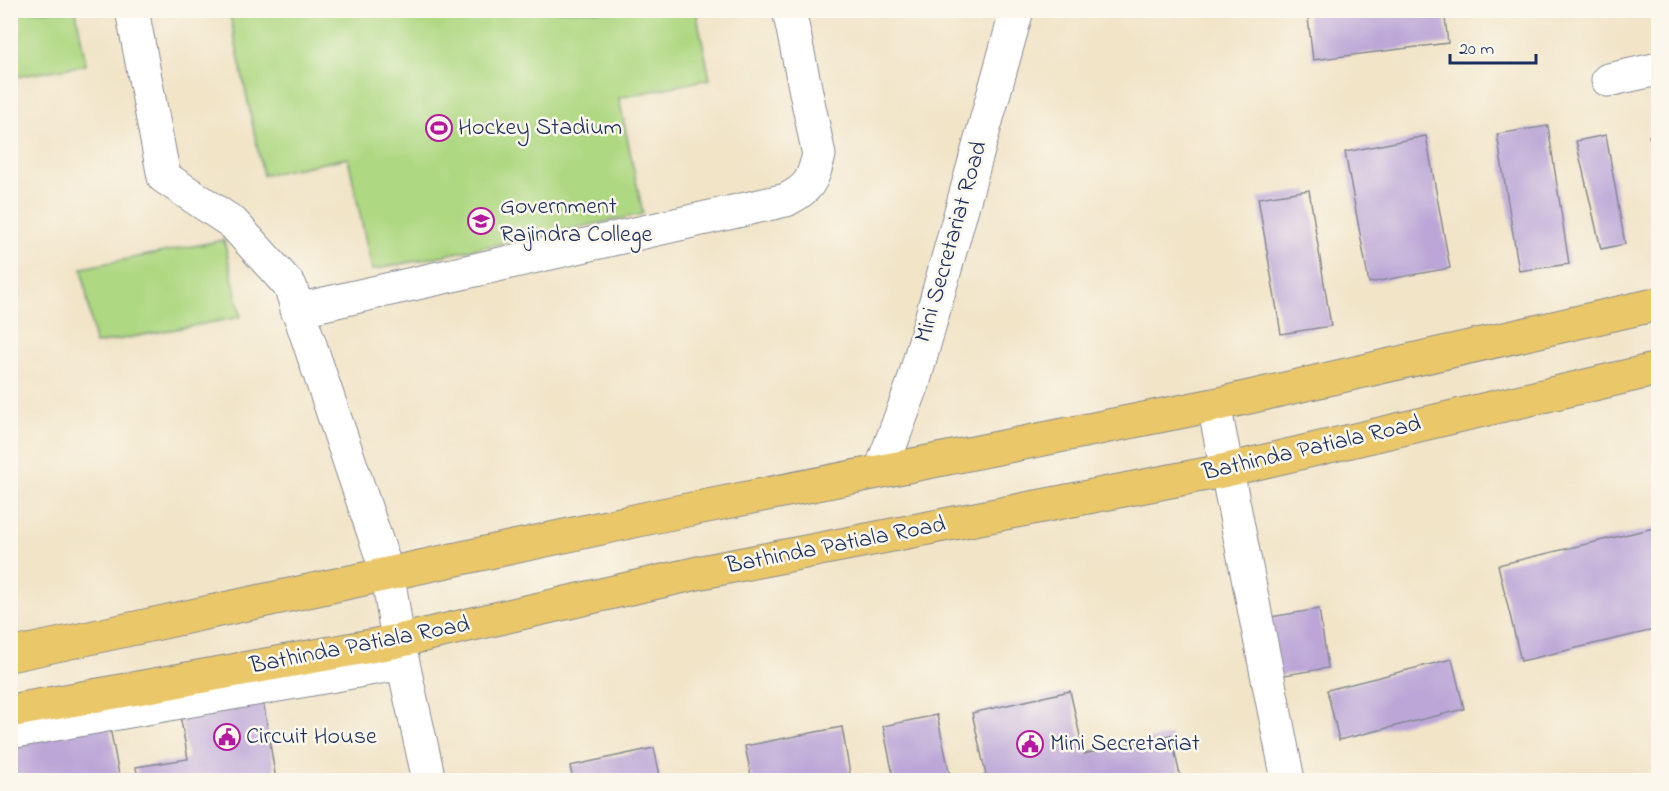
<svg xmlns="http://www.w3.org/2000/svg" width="1669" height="791" font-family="'Indie Flower',sans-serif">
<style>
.green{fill:#afd882;stroke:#658470;stroke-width:1.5}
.building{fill:#bba6d7}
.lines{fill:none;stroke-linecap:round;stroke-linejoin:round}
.minor-casing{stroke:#868a92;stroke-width:35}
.highway-casing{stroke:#868a92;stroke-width:35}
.minor{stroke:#fff;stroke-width:33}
.highway{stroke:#eac769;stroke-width:33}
.labels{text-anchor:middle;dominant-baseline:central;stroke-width:5;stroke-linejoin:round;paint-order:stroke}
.poi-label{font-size:24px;fill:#1b2f5e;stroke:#fbf7ec;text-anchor:start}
.street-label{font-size:24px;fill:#1b2f5e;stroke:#fbf7ec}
</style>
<rect width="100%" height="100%" fill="#fbf7ec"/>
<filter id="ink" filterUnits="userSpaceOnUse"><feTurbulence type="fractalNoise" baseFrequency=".0167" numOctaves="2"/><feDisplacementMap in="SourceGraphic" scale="12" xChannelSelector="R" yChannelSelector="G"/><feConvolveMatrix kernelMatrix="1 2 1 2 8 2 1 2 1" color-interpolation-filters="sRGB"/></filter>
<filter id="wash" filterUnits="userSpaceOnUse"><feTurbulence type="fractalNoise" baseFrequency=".008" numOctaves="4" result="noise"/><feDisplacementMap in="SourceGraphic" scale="24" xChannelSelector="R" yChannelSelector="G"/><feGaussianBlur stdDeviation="1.35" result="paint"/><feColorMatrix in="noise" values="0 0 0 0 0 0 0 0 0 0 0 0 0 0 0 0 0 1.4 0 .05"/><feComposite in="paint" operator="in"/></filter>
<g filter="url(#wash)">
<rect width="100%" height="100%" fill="#f1e4c7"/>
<!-- green -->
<g class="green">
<path d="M10,11H76L86,65L16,77L11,46Z"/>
<path d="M229,11H696L710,79L619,98L643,214L372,270L348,158L263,175Z"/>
<path d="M224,240L241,317L95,344L82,268Z"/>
</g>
<g id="blocks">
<!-- building -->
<g class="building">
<path d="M1307,10H1444L1448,43L1313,60Z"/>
<path d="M1548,126L1569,264L1519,271L1497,134Z"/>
<path d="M1658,132V164L1649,136Z"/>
<path d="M1606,135L1625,244L1601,249L1576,141Z"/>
<path d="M1426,136L1450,268L1369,283L1345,152Z"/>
<path d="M1309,190L1331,326L1281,334L1258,198Z"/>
<path d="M1658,527V629L1521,661L1498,565Z"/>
<path d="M1319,609L1328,668L1279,676L1270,617Z"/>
<path d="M1452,659L1464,709L1339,740L1327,690Z"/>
<path d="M1070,691L1084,754L1171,735L1181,780H966L986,775L972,713Z"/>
<path d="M263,701L276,780H138L136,767L188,759L180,715Z"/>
<path d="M937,715L951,780H894L883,726Z"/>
<path d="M108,717L120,780H10V732Z"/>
<path d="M842,727L851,780H752L745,746Z"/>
<path d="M654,748L661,780H573L570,766Z"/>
</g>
</g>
</g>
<g filter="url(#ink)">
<use href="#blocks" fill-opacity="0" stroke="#868a92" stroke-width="1.5"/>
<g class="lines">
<defs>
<g id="minor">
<path d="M132,10L164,177L233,223L290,286L388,575L398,641L429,780"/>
<path d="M1608,80L1658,69"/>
<path d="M297,310L786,200C810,188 812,181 819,155L789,10"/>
<path d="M1214,405L1288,780"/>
<path d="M881,470L913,384L1017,10"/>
<path d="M10,732L403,663"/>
</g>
<g id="highway">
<path d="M10,655L662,515L1214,405L1658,304"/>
<path d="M10,711L398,641L702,572L1227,470L1658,369"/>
</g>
</defs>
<!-- minor casing -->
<use href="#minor" class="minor-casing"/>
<!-- highway casing -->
<use href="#highway" class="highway-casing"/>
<!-- minor -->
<use href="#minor" class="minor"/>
<!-- highway -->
<use href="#highway" class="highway"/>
</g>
</g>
<!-- icons -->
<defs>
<symbol id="stadium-ring" viewBox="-11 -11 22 22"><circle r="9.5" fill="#fbf7ec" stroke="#b5179e" stroke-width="1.5"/><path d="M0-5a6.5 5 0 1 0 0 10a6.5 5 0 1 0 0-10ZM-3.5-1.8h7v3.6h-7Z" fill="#b5179e"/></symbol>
<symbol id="university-ring" viewBox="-11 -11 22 22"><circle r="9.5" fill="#fbf7ec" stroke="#b5179e" stroke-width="1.5"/><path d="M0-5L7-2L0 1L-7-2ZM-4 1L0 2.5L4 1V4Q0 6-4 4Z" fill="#b5179e"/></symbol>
<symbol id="civic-ring" viewBox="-11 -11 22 22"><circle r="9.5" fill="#fbf7ec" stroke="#b5179e" stroke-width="1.5"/><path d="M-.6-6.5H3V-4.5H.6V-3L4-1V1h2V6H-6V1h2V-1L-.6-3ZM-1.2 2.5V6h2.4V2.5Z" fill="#b5179e"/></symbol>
</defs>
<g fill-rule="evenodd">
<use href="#stadium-ring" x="424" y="113" width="30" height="30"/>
<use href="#university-ring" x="466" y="206" width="30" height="30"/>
<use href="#civic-ring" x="212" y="722" width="30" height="30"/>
<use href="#civic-ring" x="1015" y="729" width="30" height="30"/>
</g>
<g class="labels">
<!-- poi labels -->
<g class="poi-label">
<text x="458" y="128">Hockey Stadium</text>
<text x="500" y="207">Government<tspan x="500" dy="28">Rajindra College</tspan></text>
<text x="246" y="737">Circuit House</text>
<text x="1050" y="744">Mini Secretariat</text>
</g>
<!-- street labels -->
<g class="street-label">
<text transform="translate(952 242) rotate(-74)">Mini Secretariat Road</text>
<text transform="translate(1312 449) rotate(-13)">Bathinda Patiala Road</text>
<text transform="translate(836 546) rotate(-11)">Bathinda Patiala Road</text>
<text transform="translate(360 646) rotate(-11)">Bathinda Patiala Road</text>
</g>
</g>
<!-- margin -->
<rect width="1669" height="791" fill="none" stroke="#fbf7ec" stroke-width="36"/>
<!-- scale -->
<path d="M1450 54v9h86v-9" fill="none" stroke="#1b2f5e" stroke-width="3"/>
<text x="1459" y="54" font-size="18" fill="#1b2f5e" stroke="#fbf7ec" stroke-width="4.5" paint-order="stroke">20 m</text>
</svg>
